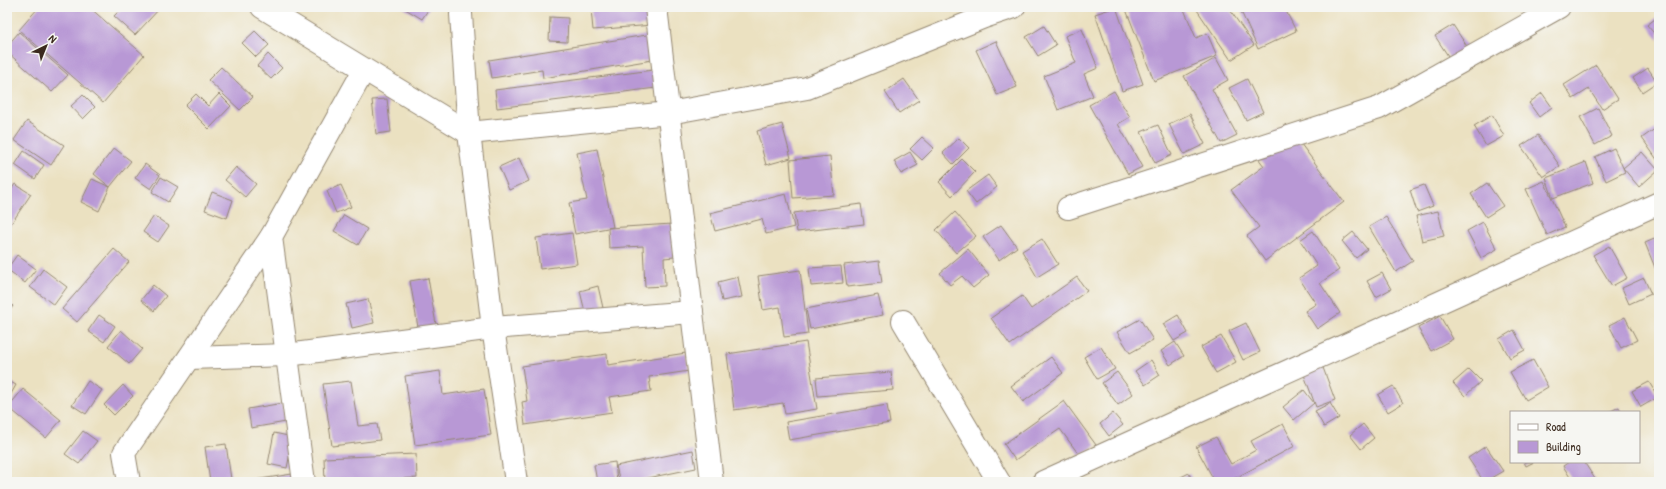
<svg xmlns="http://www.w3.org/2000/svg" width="1666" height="489" font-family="'Patrick Hand',sans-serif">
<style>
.building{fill:#b898d5}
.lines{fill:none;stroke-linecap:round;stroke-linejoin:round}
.minor-casing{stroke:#938670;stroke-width:24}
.minor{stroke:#fff;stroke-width:22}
</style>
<rect width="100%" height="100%" fill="#f6f6f2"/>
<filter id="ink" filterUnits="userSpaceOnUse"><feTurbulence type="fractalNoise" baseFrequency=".025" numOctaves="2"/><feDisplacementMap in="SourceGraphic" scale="8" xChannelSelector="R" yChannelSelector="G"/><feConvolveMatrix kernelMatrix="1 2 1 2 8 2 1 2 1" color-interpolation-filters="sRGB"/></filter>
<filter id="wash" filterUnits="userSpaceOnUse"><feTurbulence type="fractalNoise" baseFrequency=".012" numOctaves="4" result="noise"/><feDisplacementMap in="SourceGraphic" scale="16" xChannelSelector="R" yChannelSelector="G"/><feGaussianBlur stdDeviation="0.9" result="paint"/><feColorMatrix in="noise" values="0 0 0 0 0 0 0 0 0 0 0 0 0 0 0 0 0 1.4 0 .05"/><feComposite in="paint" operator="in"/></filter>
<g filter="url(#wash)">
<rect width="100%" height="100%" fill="#ebe1c1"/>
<g id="blocks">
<!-- building -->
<g class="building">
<path d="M39,7H89L144,55L103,103L19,30Z"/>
<path d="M123,7H161L135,35L114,16Z"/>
<path d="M402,7H430L422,19Z"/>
<path d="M620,7H650L652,25L593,30L591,9Z"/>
<path d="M773,7H784V8L774,10Z"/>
<path d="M1116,7L1143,84L1122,91L1095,14Z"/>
<path d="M1125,7H1183L1196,38L1207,33L1217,56L1154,81Z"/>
<path d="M1195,7H1228L1254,45L1231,60Z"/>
<path d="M1239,7H1284L1296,31L1258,49Z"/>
<path d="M1659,16V39L1647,25Z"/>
<path d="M550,17L568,18L567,42L549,41Z"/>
<path d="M1453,25L1470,51L1452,62L1435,36Z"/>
<path d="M1044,26L1056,45L1038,56L1026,37Z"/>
<path d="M1082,29L1098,68L1084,74L1093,96L1058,110L1044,76L1076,63L1065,36Z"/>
<path d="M255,31L269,45L256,57L242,43Z"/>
<path d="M19,32L68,75L52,92L7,52V46Z"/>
<path d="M653,34L658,59L543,78L542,70L492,78L489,60Z"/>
<path d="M996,41L1017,87L997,95L976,50Z"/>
<path d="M268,54L282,68L271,79L257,66Z"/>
<path d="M1216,58L1228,80L1212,89L1237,135L1221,143L1184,76Z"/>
<path d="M1596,65L1618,99L1602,109L1589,89L1573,99L1564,85Z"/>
<path d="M221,67L253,97L240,110L208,80Z"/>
<path d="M1648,68L1657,82L1642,92L1633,78Z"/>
<path d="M653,70L656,88L497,108L495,90Z"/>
<path d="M904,79L919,100L899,113L885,92Z"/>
<path d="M1247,79L1263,112L1246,120L1229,88Z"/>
<path d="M1114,91L1130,117L1118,124L1142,167L1128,174L1089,105Z"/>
<path d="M1542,93L1552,107L1539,117L1529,103Z"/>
<path d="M196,94L208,106L219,94L231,106L209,129L185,105Z"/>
<path d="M83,95L95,107L83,119L71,106Z"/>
<path d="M387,99L391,132L376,134L372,100Z"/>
<path d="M1598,108L1612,136L1595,145L1580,117Z"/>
<path d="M1190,114L1205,144L1184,154L1169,124Z"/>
<path d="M1492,115L1504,136L1486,146L1474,126Z"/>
<path d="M27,121L64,145L51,165L14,140Z"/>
<path d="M782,124L791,158L766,165L757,131Z"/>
<path d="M1286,124L1344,202L1265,261L1247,236L1259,227L1231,190L1264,166L1252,150Z"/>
<path d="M1158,125L1172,155L1155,163L1141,132Z"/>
<path d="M1659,126V160L1658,161L1642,138Z"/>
<path d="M1538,135L1560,166L1543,177L1521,146Z"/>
<path d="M922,137L934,148L922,160L910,149Z"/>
<path d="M959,138L969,148L953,164L943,153Z"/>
<path d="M114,148L131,161L110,187L94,174Z"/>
<path d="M1614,148L1625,172L1606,181L1595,157Z"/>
<path d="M597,149L613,227L575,234L569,203L587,200L577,153Z"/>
<path d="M24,151L44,165L35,179L15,165Z"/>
<path d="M910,152L918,165L901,174L894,161Z"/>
<path d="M1642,152L1658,170L1639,187L1623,168Z"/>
<path d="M830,156L834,195L793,198L790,160Z"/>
<path d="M519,158L529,181L509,190L499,167Z"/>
<path d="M962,159L975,172L952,196L939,182Z"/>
<path d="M1586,162L1593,183L1553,198L1546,178Z"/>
<path d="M145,164L160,175L151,189L135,178Z"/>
<path d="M236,167L256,184L245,197L225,180Z"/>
<path d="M988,175L997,187L976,204L966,191Z"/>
<path d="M161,177L178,187L168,202L152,192Z"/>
<path d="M92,179L110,187L99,211L81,202Z"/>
<path d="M1544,181L1565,227L1547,235L1526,189Z"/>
<path d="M1487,183L1503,206L1486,217L1471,194Z"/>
<path d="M15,184L31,194L7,230V196Z"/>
<path d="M341,185L351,207L336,213L327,191Z"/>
<path d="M1424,185L1433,206L1417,212L1410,190Z"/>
<path d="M212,192L233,200L227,218L205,210Z"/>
<path d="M786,194L794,227L766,234L762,219L715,231L710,213Z"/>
<path d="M861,204L864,224L797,232L794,213Z"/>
<path d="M1438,211L1444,236L1422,241L1416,216Z"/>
<path d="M955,212L976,236L956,253L936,230Z"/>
<path d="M344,215L367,229L358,245L334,231Z"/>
<path d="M154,216L169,226L158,242L143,232Z"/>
<path d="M1386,217L1413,261L1396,272L1369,227Z"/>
<path d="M1483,222L1497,249L1481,258L1467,231Z"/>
<path d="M672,224L674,257L664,258L665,286L645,287L643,246L609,248L608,228Z"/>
<path d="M1001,225L1017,247L999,260L983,237Z"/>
<path d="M1313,231L1339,270L1320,283L1340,313L1317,329L1305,311L1316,304L1299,278L1317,266L1300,240Z"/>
<path d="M1353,232L1367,249L1356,258L1342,241Z"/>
<path d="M572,233L577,264L540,269L536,238Z"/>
<path d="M1659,237V269L1656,270L1645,243Z"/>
<path d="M1042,239L1058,264L1037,277L1022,251Z"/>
<path d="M1609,246L1627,278L1612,286L1593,255Z"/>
<path d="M114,249L129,262L77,322L62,309Z"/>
<path d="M968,249L989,275L973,288L962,276L950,285L940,273Z"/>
<path d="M17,255L36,269L25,283L7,269Z"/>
<path d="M879,261L882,283L847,287L844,265Z"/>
<path d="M841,266L843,283L811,286L809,268Z"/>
<path d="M43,269L67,287L54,305L30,287Z"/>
<path d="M800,270L808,334L784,337L780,307L763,310L758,276Z"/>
<path d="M1382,273L1391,289L1376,297L1367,281Z"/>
<path d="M738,277L742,297L722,301L718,282Z"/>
<path d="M1077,277L1087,291L1010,345L991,318L1022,296L1031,309Z"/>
<path d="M428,278L437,330L419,333L410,281Z"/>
<path d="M1644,278L1651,294L1629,304L1622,288Z"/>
<path d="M153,285L166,296L154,311L141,300Z"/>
<path d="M598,286L603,308L585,312L580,291Z"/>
<path d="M878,295L883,315L810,329L806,309Z"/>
<path d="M368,299L374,323L352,328L346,304Z"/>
<path d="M7,301L13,306L7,314Z"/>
<path d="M99,315L115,326L104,342L88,331Z"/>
<path d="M1178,315L1188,333L1174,341L1163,324Z"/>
<path d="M1440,316L1453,339L1431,351L1418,328Z"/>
<path d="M1625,317L1637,340L1621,348L1609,325Z"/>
<path d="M1140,319L1153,340L1130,353L1117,332Z"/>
<path d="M1246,323L1260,352L1243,360L1229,331Z"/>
<path d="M121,330L142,349L129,364L108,346Z"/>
<path d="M1514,330L1525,350L1510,358L1499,339Z"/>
<path d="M1221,336L1236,362L1216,373L1201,347Z"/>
<path d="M806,342L817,409L785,414L783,403L734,410L727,354Z"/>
<path d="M1175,342L1184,356L1170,365L1161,351Z"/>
<path d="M1101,347L1115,369L1097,379L1084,357Z"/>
<path d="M686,353L689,371L649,377L651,391L609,397L612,412L525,425L522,402L527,401L522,366L607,354L608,365Z"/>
<path d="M1051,357L1063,373L1023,402L1011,386Z"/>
<path d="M1151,360L1160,375L1145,385L1135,371Z"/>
<path d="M1533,360L1548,387L1526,400L1510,372Z"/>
<path d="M1322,365L1335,400L1316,407L1303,372Z"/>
<path d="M1469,369L1481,381L1465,396L1453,383Z"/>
<path d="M440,371L443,395L484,389L491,435L415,445L405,376Z"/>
<path d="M891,372L893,390L818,396L816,378Z"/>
<path d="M1117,372L1133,394L1118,405L1102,383Z"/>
<path d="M7,380L16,385L7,401Z"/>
<path d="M88,381L102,390L86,414L72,405Z"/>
<path d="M351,381L358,426L377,424L380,440L332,446L323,384Z"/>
<path d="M1649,382L1658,397L1641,407L1632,391Z"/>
<path d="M123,385L133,396L114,415L104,405Z"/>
<path d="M1393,386L1403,403L1388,412L1378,395Z"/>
<path d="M23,389L61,420L46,438L8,407Z"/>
<path d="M1304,390L1314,403L1294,420L1283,407Z"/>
<path d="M1064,401L1096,445L1080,456L1060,429L1015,460L1004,444Z"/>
<path d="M283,403L286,422L251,428L248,409Z"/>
<path d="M1330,403L1339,418L1324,427L1315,411Z"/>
<path d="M887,405L890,423L789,440L786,422Z"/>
<path d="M1619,407L1621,412H1609Z"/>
<path d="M1113,413L1123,425L1109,436L1100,424Z"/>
<path d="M1283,424L1295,446L1228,482H1215L1196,447L1216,437L1231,464L1256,450L1251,441Z"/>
<path d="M1363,424L1374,438L1361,449L1350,435Z"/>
<path d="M83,431L97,441L79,464L65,454Z"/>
<path d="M274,433L293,437L287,468L268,464Z"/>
<path d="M226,444L231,479L210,482L205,447Z"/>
<path d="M1486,446L1503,471L1484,482L1468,458Z"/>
<path d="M693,450L696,468L629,482H620L616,466Z"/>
<path d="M416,454L417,478L325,482L324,458Z"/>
<path d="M615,462L617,482H597L594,465Z"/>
<path d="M1524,462H1534L1526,466Z"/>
<path d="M1569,462H1584L1597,482H1573L1563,466Z"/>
<path d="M1189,473L1193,482H1171Z"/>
<path d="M292,474L293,482H248V481Z"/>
</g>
</g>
</g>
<g filter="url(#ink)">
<use href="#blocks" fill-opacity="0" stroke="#938670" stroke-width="1"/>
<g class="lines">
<defs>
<g id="minor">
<path d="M262,7L469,133L669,113L807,88L984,17L1014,7"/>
<path d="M656,7L712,482"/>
<path d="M461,14L469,133L493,328L516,482"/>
<path d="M1068,208L1379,108L1559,7"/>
<path d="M271,237L304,482"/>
<path d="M903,321L999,482"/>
<path d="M189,358L287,355L493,328L692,312"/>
<path d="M129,482L124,453L271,237L364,70"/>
<path d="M1043,482L1659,203"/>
</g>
</defs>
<!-- minor casing -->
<use href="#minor" class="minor-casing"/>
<!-- minor -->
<use href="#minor" class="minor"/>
</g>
</g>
<!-- margin -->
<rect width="1666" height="489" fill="none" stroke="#f6f6f2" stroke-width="24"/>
<!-- legend -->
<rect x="1510" y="411" width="130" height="52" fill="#f6f6f2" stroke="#aba49d"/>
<rect x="1518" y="424" width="20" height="6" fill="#ffffff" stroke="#aba49d"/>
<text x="1546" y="431" font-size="12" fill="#3b2a1e">Road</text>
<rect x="1518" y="441" width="20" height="12" fill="#b898d5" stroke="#aba49d"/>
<text x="1546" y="451" font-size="12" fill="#3b2a1e">Building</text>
<!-- north arrow -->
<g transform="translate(46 46) rotate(43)" stroke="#f6f6f2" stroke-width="3" paint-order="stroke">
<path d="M0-3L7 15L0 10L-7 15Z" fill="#3b2a1e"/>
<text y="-6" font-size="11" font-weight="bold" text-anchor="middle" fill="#3b2a1e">N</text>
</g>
</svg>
